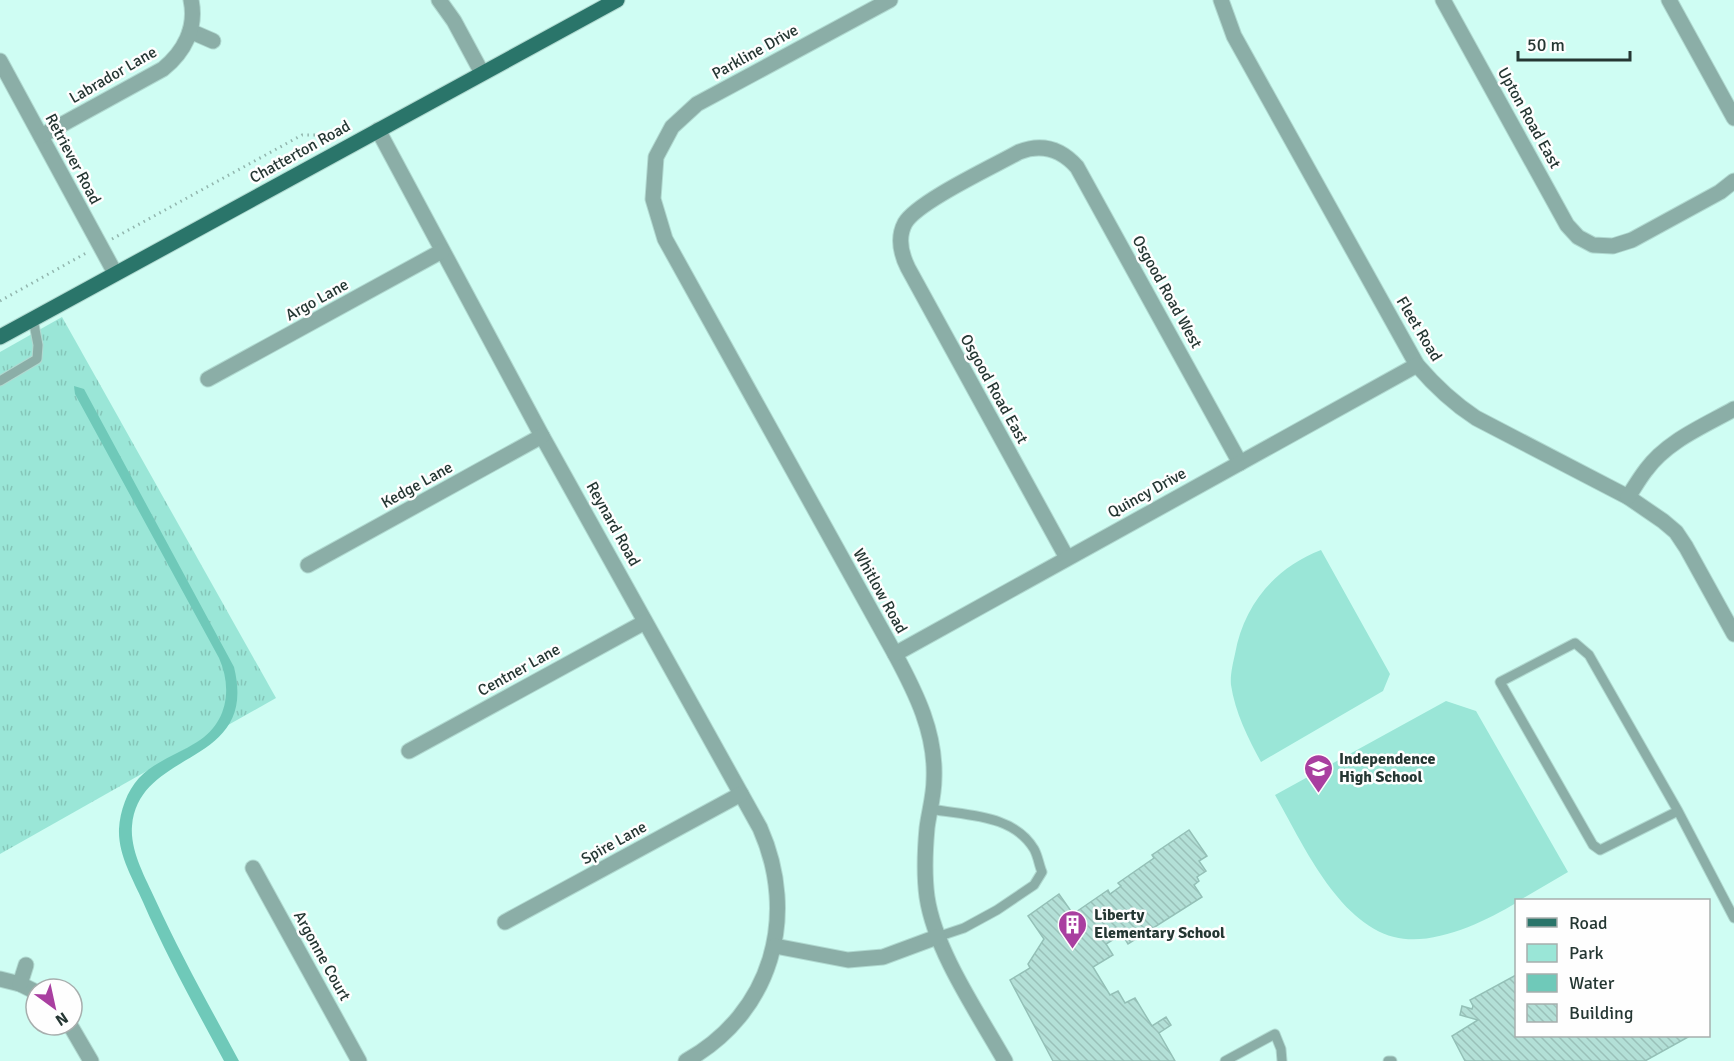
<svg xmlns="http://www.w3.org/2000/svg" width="1734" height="1061" font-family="Signika,sans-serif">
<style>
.grass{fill:url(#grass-tufts)}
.park{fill:#9ae6d7}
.water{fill:#6fc9b9}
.building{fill:url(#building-back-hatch);stroke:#94c0b7;stroke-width:1.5}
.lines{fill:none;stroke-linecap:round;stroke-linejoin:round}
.lane-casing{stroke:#b0d9d0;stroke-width:11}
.street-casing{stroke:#b0d9d0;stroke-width:17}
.primary-casing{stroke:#b0d9d0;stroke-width:17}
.path{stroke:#92b6ae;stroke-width:3;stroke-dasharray:1.5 4.5;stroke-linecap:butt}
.lane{stroke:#8baea7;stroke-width:9}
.street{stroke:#8baea7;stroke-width:15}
.primary{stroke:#2a756a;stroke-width:15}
.labels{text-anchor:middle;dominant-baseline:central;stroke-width:5;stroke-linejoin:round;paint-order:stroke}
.street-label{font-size:16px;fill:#253733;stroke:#fefefe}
.poi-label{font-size:16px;font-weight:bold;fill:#253733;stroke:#fefefe;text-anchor:start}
</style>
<defs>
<pattern id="grass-tufts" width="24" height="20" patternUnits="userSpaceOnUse" patternTransform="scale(1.5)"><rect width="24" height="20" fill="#9ae6d7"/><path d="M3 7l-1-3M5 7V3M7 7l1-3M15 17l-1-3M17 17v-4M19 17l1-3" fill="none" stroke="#85c6b9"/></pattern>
<pattern id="building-back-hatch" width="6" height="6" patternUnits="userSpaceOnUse" patternTransform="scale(1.5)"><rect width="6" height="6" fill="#b3e0d7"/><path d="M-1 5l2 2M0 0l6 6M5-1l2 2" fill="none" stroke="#9ac1b9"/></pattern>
</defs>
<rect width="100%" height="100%" fill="#cffdf3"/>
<!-- grass -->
<path class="grass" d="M62,317L276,698L0,854V352Z"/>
<!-- park -->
<g class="park">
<path d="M1321,550L1390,674L1383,691L1261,762C1248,738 1235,712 1231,685C1230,675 1233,663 1235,654C1244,604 1275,568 1321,550Z"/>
<path d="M1446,701L1476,711L1568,872L1520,900H1516V903C1484,922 1433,947 1394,937C1337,922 1302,842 1275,795Z"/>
</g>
<!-- water -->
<path class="water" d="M74,386L84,389L234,667C259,768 139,747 132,826C130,851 145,877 155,899C180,954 210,1007 239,1061H224C196,1009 167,957 143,902C133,879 118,855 119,829C120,811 127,791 139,778C154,762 178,754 197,742C227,724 233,689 219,658L75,394Z"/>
<!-- building -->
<g class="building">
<path d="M1189,830L1207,856L1199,861L1206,871L1197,877L1199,881L1194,885L1202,897L1128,944L1122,934L1106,944L1113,955L1093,967L1110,995L1118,991L1125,1003L1135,998L1152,1026L1166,1017L1171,1025L1159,1033L1175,1061H1053L1010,980L1030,968L1028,964L1044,939L1028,916L1059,894L1073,914L1108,890L1110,894L1121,886L1118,883L1154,858L1152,855Z"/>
<path d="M1516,975V1036H1690L1645,1061H1465L1452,1036L1478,1020L1460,1015L1462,1006L1472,1009L1473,1006L1470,1000Z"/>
</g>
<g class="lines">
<defs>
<g id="lane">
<path d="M0,381L37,359L38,345L33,319"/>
<path d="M931,809C967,816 1013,814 1034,849C1038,856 1039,865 1042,872L1034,885L997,910L964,928L937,937"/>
<path d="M1678,811L1600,850L1593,845L1500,682L1575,643L1589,655L1678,811L1734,918"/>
<path d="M1225,1061L1275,1034L1281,1049L1282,1061"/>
<path d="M1388,1061H1392"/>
</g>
<g id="street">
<path d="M439,0L454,21L482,73"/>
<path d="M890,0L697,104L672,127L656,157L653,199L665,239L895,654C916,693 936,733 934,779C934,796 929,812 927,828C925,850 924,875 927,897C935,951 978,1013 1005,1061"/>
<path d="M1221,0L1234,36L1417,365C1435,386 1453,403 1476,418L1628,497L1663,521L1676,532L1686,547L1734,634"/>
<path d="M1443,0L1567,225L1578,237L1593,245L1613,246L1632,240L1720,192L1734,181"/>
<path d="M1669,0L1734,118"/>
<path d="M190,31L213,41"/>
<path d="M0,61L115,273"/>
<path d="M378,130L542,436L760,828C799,916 772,1013 686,1061"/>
<path d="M41,136L163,69C184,52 197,28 191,0"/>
<path d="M208,379L442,251"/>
<path d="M1628,497C1634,488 1639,479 1646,470C1667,441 1704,426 1734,409"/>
<path d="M1067,558L908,268C901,254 897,238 905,223C917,202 994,166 1019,152C1042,143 1061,149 1077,167L1240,463"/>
<path d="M308,565L542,436"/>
<path d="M895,654L1417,365"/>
<path d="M409,751L645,622"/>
<path d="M253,868L359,1061"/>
<path d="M505,922L741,794"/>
<path d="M775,946L848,960L883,957L937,937"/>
<path d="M0,979L20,984L36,992"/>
<path d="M20,984L26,965"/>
<path d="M70,1025L91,1061"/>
</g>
<path id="primary" d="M0,337L617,0"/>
</defs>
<!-- lane casing -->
<use href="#lane" class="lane-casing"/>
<!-- street casing -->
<use href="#street" class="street-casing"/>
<!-- primary casing -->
<use href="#primary" class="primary-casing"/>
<!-- path -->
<g class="path">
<path d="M112,239L302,135H315"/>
<path d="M0,301L88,252"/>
</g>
<!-- lane -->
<use href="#lane" class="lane"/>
<!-- street -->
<use href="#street" class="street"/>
<!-- primary -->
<use href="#primary" class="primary"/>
</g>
<!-- icons -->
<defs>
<symbol id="school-pin" viewBox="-11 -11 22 30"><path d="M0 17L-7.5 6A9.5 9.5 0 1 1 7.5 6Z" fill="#a93fa0" stroke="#fefefe"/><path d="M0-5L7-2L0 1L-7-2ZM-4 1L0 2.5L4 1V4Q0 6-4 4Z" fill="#fff"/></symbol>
<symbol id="building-pin" viewBox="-11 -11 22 30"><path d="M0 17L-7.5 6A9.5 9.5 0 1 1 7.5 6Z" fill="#a93fa0" stroke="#fefefe"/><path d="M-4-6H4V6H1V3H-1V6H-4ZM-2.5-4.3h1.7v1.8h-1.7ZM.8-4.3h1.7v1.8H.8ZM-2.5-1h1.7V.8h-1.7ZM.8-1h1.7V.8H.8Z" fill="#fff"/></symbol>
</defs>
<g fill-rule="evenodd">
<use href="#school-pin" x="1302" y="752" width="33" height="45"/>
<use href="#building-pin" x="1056" y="908" width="33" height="45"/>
</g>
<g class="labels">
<!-- street labels -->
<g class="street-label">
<text transform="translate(755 52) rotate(-29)">Parkline Drive</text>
<text transform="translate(113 75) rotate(-30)">Labrador Lane</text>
<text transform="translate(1529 118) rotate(61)">Upton Road East</text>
<text transform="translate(300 152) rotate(-29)">Chatterton Road</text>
<text transform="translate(73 159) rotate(62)">Retriever Road</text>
<text transform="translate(1167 292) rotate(61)">Osgood Road West</text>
<text transform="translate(317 300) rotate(-29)">Argo Lane</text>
<text transform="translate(1419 329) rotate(59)">Fleet Road</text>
<text transform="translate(994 389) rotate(61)">Osgood Road East</text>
<text transform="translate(417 485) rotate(-29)">Kedge Lane</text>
<text transform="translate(1147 493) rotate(-29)">Quincy Drive</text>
<text transform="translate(613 524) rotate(61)">Reynard Road</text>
<text transform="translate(880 591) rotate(61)">Whitlow Road</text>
<text transform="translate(519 670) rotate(-29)">Centner Lane</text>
<text transform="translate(614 843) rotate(-29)">Spire Lane</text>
<text transform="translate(322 956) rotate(61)">Argonne Court</text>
</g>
<!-- poi labels -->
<g class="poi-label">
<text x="1339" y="759">Independence<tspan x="1339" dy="18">High School</tspan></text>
<text x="1094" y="915">Liberty<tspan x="1094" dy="18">Elementary School</tspan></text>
</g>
</g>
<!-- legend -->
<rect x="1515" y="899" width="195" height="138" fill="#fefefe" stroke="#a7aead" stroke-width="1.5"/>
<rect x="1527" y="918" width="30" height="9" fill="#2a756a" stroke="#a7aead" stroke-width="1.5"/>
<text x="1569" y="929" font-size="18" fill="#253733">Road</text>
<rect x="1527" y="944" width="30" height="18" fill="#9ae6d7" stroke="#a7aead" stroke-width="1.5"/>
<text x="1569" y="959" font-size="18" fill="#253733">Park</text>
<rect x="1527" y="974" width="30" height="18" fill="#6fc9b9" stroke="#a7aead" stroke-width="1.5"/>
<text x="1569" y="989" font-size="18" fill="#253733">Water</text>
<rect x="1527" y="1004" width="30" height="18" fill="url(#building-back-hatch)" stroke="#a7aead" stroke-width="1.5"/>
<text x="1569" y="1019" font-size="18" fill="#253733">Building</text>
<!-- north arrow -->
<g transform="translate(54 1007) rotate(147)"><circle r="28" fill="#fefefe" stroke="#a7aead" stroke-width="1.5"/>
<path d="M0-4.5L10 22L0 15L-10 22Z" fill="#a93fa0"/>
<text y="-9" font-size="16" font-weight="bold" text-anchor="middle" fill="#253733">N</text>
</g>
<!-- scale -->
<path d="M1518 51v9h112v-9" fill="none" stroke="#253733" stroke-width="3"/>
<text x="1527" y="51" font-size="18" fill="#253733" stroke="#fefefe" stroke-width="4.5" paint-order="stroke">50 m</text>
</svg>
